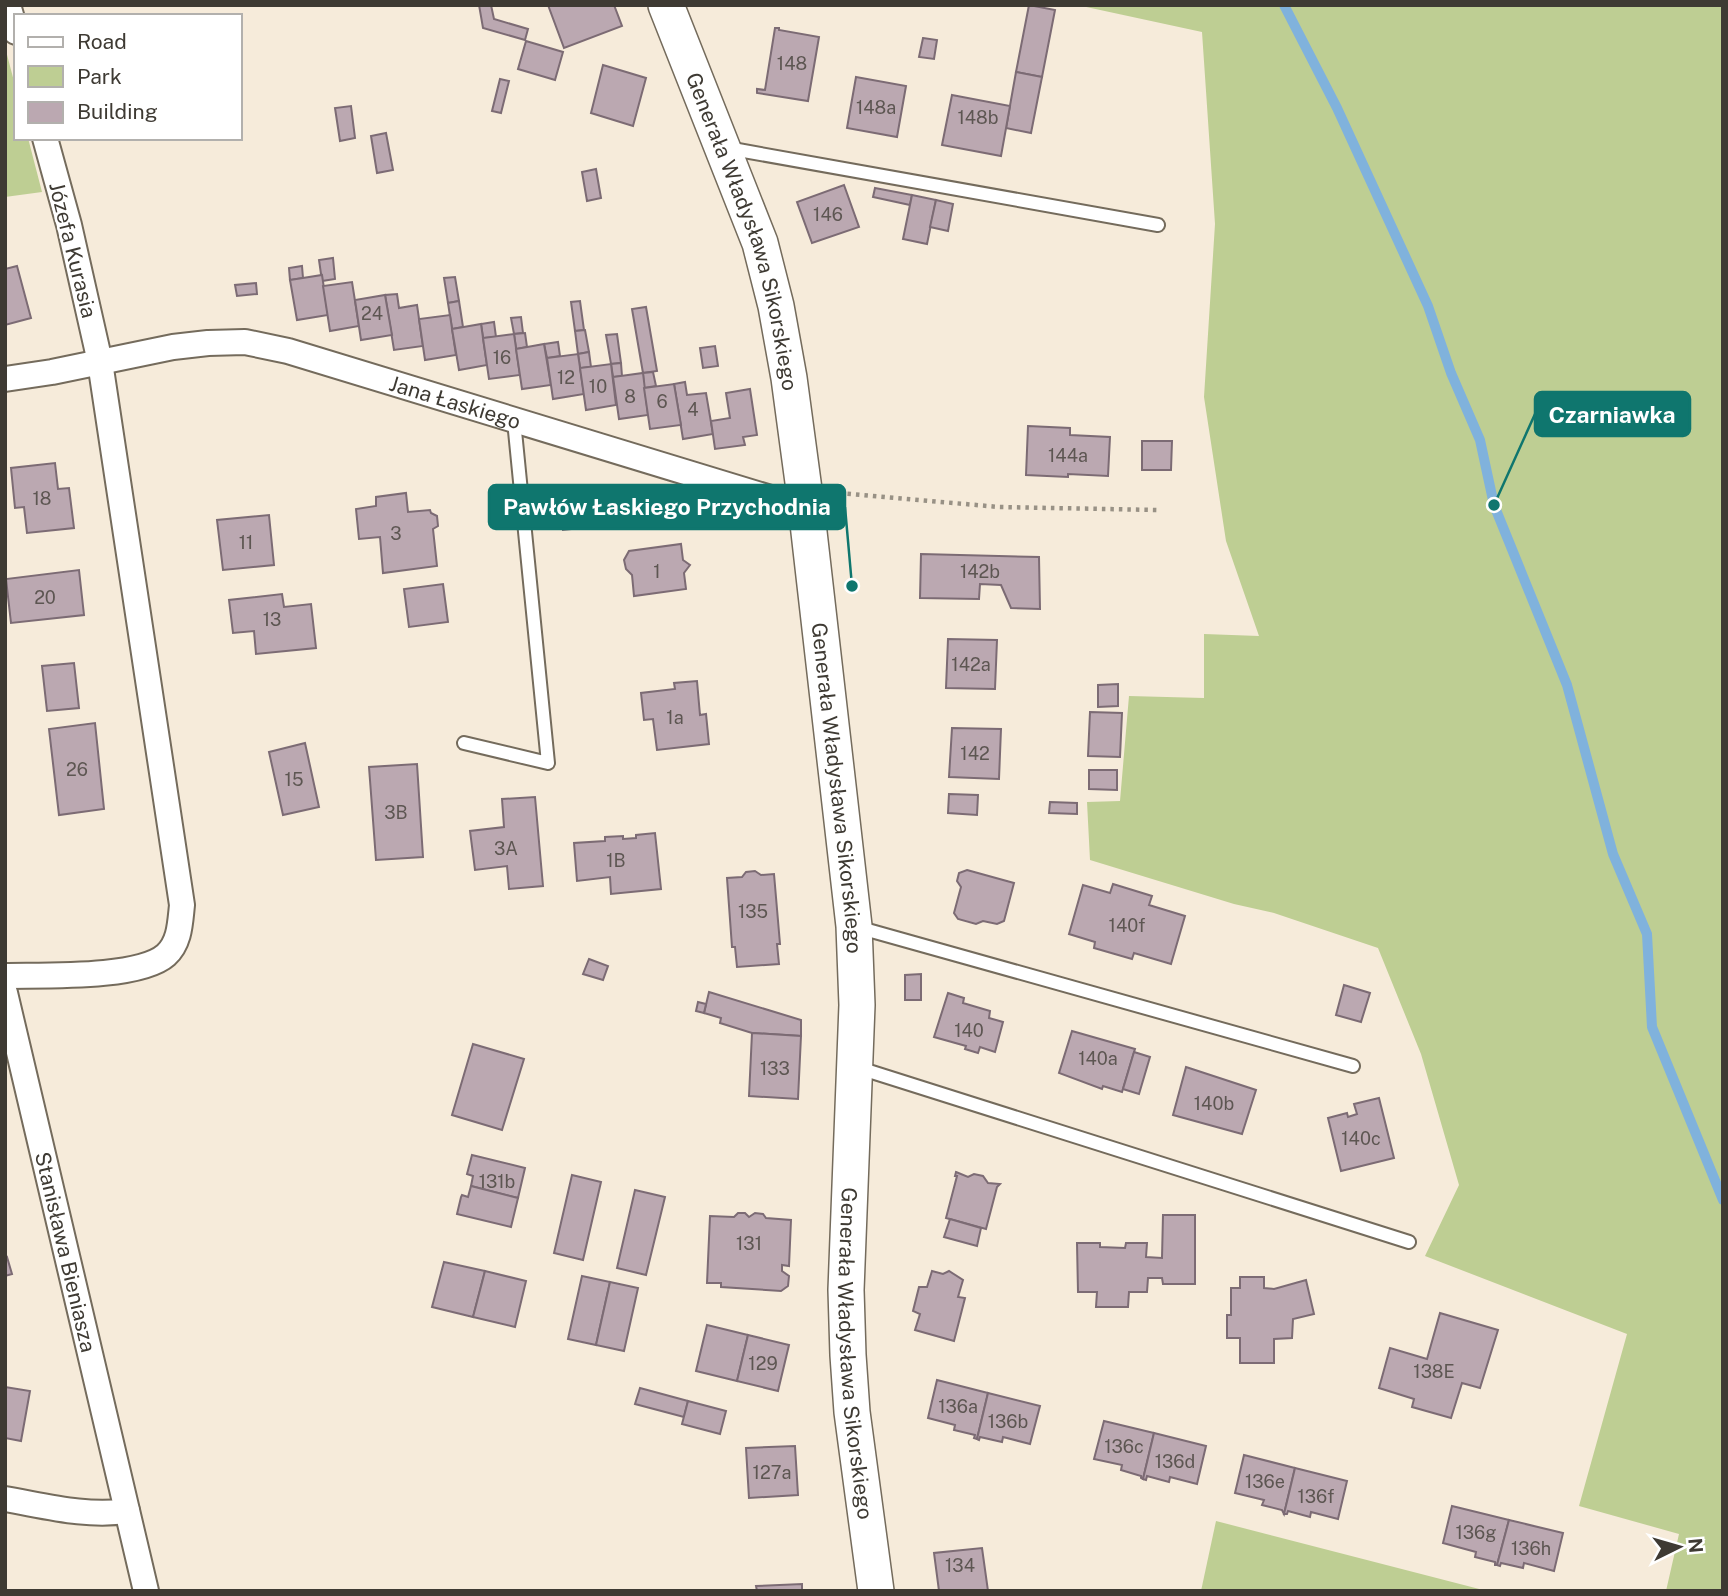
<svg xmlns="http://www.w3.org/2000/svg" width="1728" height="1596" font-family="'Public Sans',sans-serif">
<style>
.green{fill:#bece93}
.lines{fill:none;stroke-linecap:round;stroke-linejoin:round}
.stream{stroke:#80b2dc;stroke-width:10}
.building{fill:#bba8b1;stroke:#7c6b74;stroke-width:2}
.lane-casing{stroke:#746b5c;stroke-width:16}
.street-casing{stroke:#746b5c;stroke-width:28}
.secondary-casing{stroke:#746b5c;stroke-width:38}
.path{stroke:#989185;stroke-width:4.5;stroke-dasharray:3.5 5;stroke-linecap:butt}
.lane{stroke:#fff;stroke-width:12}
.street{stroke:#fff;stroke-width:24}
.secondary{stroke:#fff;stroke-width:35}
.labels{text-anchor:middle;dominant-baseline:central;stroke-width:5;stroke-linejoin:round;paint-order:stroke}
.number-label{font-size:18px;fill:#5d5652}
.street-label{font-size:21px;fill:#3e3a33;stroke:#fff}
.leader{fill:none;stroke:#0f766e;stroke-width:2.5}
.callout-dot{fill:#0f766e;stroke:#fff;stroke-width:2.5}
.callout{fill:#0f766e;stroke:#0f766e;stroke-width:2.5}
.callout-label{font-size:23px;text-anchor:middle;font-weight:bold;fill:#fff}
</style>
<rect width="100%" height="100%" fill="#f6ebda"/>
<!-- green -->
<g class="green">
<path d="M1077,5H1723V1591H1666L1679,1534L1579,1506L1627,1334L1425,1256L1459,1185L1421,1054L1378,948L1274,913L1234,904L1090,860L1087,802L1120,801L1129,696L1204,698V634L1259,636L1226,541L1204,397L1215,224L1202,32Z"/>
<path d="M5,47L16,89V138H28L42,192L5,197Z"/>
<path d="M1216,1521L1487,1591H1201Z"/>
</g>
<g class="lines">
<!-- stream -->
<path class="stream" d="M1284,5L1337,108L1428,306L1451,373L1480,440L1494,505L1567,685L1613,854L1647,934L1652,1027L1723,1200"/>
</g>
<!-- building -->
<g class="building">
<path d="M479,5H491L494,19L528,29L525,40L483,28Z"/>
<path d="M548,5H614L622,26L564,48Z"/>
<path d="M1029,5L1055,10L1042,77L1016,72Z"/>
<path d="M775,28H779V30L819,37L808,101L757,93V89L765,90Z"/>
<path d="M923,38L937,40L934,59L919,57Z"/>
<path d="M526,41L563,52L555,80L518,69Z"/>
<path d="M603,65L646,78L633,126L591,113Z"/>
<path d="M1016,72L1042,77L1031,133L1006,128Z"/>
<path d="M856,77L906,86L897,137L847,128Z"/>
<path d="M500,79L509,81L501,113L492,111Z"/>
<path d="M952,95L1010,106L1001,156L942,145Z"/>
<path d="M351,106L355,138L340,141L335,108Z"/>
<path d="M386,133L393,170L377,173L371,136Z"/>
<path d="M596,169L601,198L587,201L582,172Z"/>
<path d="M844,185L859,227L812,243L797,202Z"/>
<path d="M875,188L912,195L910,205L873,197Z"/>
<path d="M912,195L936,200L927,244L903,239Z"/>
<path d="M936,200L953,204L948,231L930,227Z"/>
<path d="M333,258L335,279L322,281L319,260Z"/>
<path d="M17,266L31,318L5,325V269Z"/>
<path d="M302,266L303,278L290,280L289,268Z"/>
<path d="M322,275L328,315L297,320L290,280Z"/>
<path d="M455,277L459,301L448,303L444,278Z"/>
<path d="M352,282L359,326L330,331L323,286Z"/>
<path d="M256,283L257,294L237,296L235,285Z"/>
<path d="M397,294L399,308L417,305L423,346L394,350L385,295Z"/>
<path d="M385,295L392,335L361,340L355,300Z"/>
<path d="M459,301L463,327L452,329L448,303Z"/>
<path d="M580,301L584,330L575,331L571,302Z"/>
<path d="M646,307L657,371L643,373L632,309Z"/>
<path d="M450,315L456,355L425,360L419,319Z"/>
<path d="M521,317L523,333L514,334L511,318Z"/>
<path d="M494,322L496,337L483,338L481,324Z"/>
<path d="M481,324L487,365L459,370L452,329Z"/>
<path d="M585,330L589,352L578,354L575,331Z"/>
<path d="M525,333L527,347L516,349L514,334Z"/>
<path d="M514,334L520,375L489,379L483,338Z"/>
<path d="M617,334L621,363L611,364L606,335Z"/>
<path d="M558,342L560,356L547,358L544,344Z"/>
<path d="M544,344L551,385L522,389L516,349Z"/>
<path d="M715,346L718,366L703,368L700,348Z"/>
<path d="M589,352L591,367L580,368L578,354Z"/>
<path d="M578,354L584,394L553,399L547,358Z"/>
<path d="M621,363L622,376L613,377L611,364Z"/>
<path d="M611,364L616,405L586,410L580,368Z"/>
<path d="M653,372L656,386L644,388L643,373Z"/>
<path d="M643,373L648,415L619,419L613,377Z"/>
<path d="M685,382L687,395L706,393L713,434L683,439L674,384Z"/>
<path d="M674,384L681,425L650,429L644,388Z"/>
<path d="M750,389L757,435L743,437L745,445L715,449L711,421L730,418L726,393Z"/>
<path d="M1028,426L1070,428V435L1110,437L1108,476L1068,474V477L1026,475Z"/>
<path d="M1142,441H1172L1171,470H1142Z"/>
<path d="M55,463L58,489L69,488L74,528L27,533L24,507L15,508L11,468Z"/>
<path d="M406,493L408,512L430,510L431,513L437,516L438,526L433,529L437,566L383,573L380,537L359,539L356,509L376,506V497Z"/>
<path d="M595,495L599,526L563,530L559,499Z"/>
<path d="M269,515L274,565L223,570L217,520Z"/>
<path d="M681,544L683,560L690,565L684,573L686,589L634,596L632,575L626,569L624,560L629,551Z"/>
<path d="M921,554L1039,557L1040,609L1011,608L1001,585L980,584L979,599L920,598Z"/>
<path d="M79,570L84,615L11,623L6,579Z"/>
<path d="M443,584L448,622L409,627L404,589Z"/>
<path d="M282,594L284,607L311,604L316,648L256,654L254,631L233,633L229,600Z"/>
<path d="M948,639L997,640L995,689L946,688Z"/>
<path d="M74,663L79,708L47,711L42,666Z"/>
<path d="M697,681L700,715L706,714L709,744L657,750L653,719L644,720L641,693L675,689L674,683Z"/>
<path d="M1118,684V706L1098,707V685Z"/>
<path d="M1090,712L1122,713L1120,757L1088,756Z"/>
<path d="M95,723L104,809L59,815L49,729Z"/>
<path d="M952,728L1001,729L999,779L949,777Z"/>
<path d="M305,743L319,807L283,815L269,752Z"/>
<path d="M417,764L423,857L376,860L369,767Z"/>
<path d="M1089,770H1117V790L1089,789Z"/>
<path d="M949,794L978,795L977,815L948,813Z"/>
<path d="M535,797L543,886L509,889L507,866L475,870L470,831L504,827L502,799Z"/>
<path d="M1050,802L1077,803V814L1049,813Z"/>
<path d="M655,833L661,889L611,894L610,877L577,881L574,843L605,841V837L623,836V839L636,838V835Z"/>
<path d="M967,870L1014,883L1004,921L997,924L983,921L976,924L958,919L954,913L961,887L957,881L959,873Z"/>
<path d="M755,871L761,875L774,874L780,944H777L779,964L737,967L735,947H732L727,878L742,877L746,872Z"/>
<path d="M1113,884L1152,896L1149,905L1185,916L1171,964L1134,953L1132,959L1094,948L1095,942L1069,934L1083,885L1110,893Z"/>
<path d="M589,959L608,966L603,980L583,974Z"/>
<path d="M921,974V1000H905V975Z"/>
<path d="M1344,985L1370,993L1361,1022L1336,1015Z"/>
<path d="M709,992L801,1020V1036L752,1033L720,1023L721,1018L704,1013Z"/>
<path d="M948,993L964,998L963,1003L990,1011L989,1018L1003,1022L995,1052L980,1047L978,1053L965,1049L966,1046L934,1037Z"/>
<path d="M698,1002L706,1004L704,1013L696,1011Z"/>
<path d="M1072,1031L1135,1049L1122,1092L1103,1086L1102,1089L1059,1073Z"/>
<path d="M752,1033L801,1036L798,1099L749,1096Z"/>
<path d="M473,1044L524,1059L502,1130L452,1115Z"/>
<path d="M1134,1052L1150,1057L1139,1094L1123,1089Z"/>
<path d="M1186,1067L1256,1090L1242,1134L1173,1115Z"/>
<path d="M1379,1098L1394,1158L1341,1171L1328,1118L1347,1113L1348,1117L1357,1114L1354,1104Z"/>
<path d="M472,1155L525,1168L518,1198L471,1186L473,1176L467,1174Z"/>
<path d="M956,1172L968,1177L974,1174L983,1176L988,1183L1000,1184L997,1187L986,1229L946,1218L957,1176H955Z"/>
<path d="M572,1175L601,1182L583,1260L554,1253Z"/>
<path d="M471,1186L518,1198L511,1227L457,1214L461,1197L462,1195L468,1197Z"/>
<path d="M635,1190L665,1197L646,1275L617,1268Z"/>
<path d="M738,1213H745L749,1217L755,1213L763,1214L766,1218L791,1220L789,1266L782,1265V1271L789,1276L788,1286L781,1291L721,1287V1283H707L710,1216L734,1217Z"/>
<path d="M1163,1215H1195V1284H1163L1162,1278H1148L1147,1292H1129L1128,1307H1096L1097,1292H1078L1077,1243H1100V1247L1125,1248L1126,1243H1147L1146,1257L1162,1258Z"/>
<path d="M950,1219L981,1228L977,1246L944,1237Z"/>
<path d="M7,1257L12,1274L5,1276V1258Z"/>
<path d="M444,1262L485,1271L473,1317L432,1307Z"/>
<path d="M485,1271L526,1281L515,1327L473,1317Z"/>
<path d="M932,1271L943,1274L949,1271L963,1280L958,1297L965,1298L954,1341L915,1330L920,1314L913,1311L919,1287H927Z"/>
<path d="M582,1276L610,1282L596,1345L568,1339Z"/>
<path d="M1240,1277H1264V1288L1274,1289L1306,1280L1314,1314L1293,1319L1292,1338L1274,1339V1363H1240V1338H1227V1315H1231V1288H1240Z"/>
<path d="M610,1282L638,1288L624,1351L596,1345Z"/>
<path d="M1440,1313L1498,1330L1480,1388L1462,1383L1451,1418L1412,1407L1414,1399L1379,1388L1390,1348L1427,1359Z"/>
<path d="M707,1325L748,1335L737,1381L696,1371Z"/>
<path d="M748,1335L789,1345L778,1391L737,1381Z"/>
<path d="M937,1380L988,1393L977,1439L974,1438L975,1435L954,1430L955,1425L928,1418Z"/>
<path d="M5,1387L30,1391L21,1441L5,1438Z"/>
<path d="M640,1388L688,1401L684,1417L635,1404Z"/>
<path d="M988,1393L1040,1406L1030,1444L1003,1437L1002,1442L980,1437L979,1440L977,1439Z"/>
<path d="M688,1401L726,1411L720,1434L682,1424Z"/>
<path d="M1104,1421L1154,1433L1143,1479L1141,1478V1476L1121,1470L1122,1465L1094,1459Z"/>
<path d="M1154,1433L1206,1446L1197,1484L1170,1477L1169,1482L1147,1476L1146,1480L1143,1479Z"/>
<path d="M795,1446L798,1495L749,1498L746,1448Z"/>
<path d="M1244,1455L1295,1468L1284,1514L1282,1510L1262,1505L1264,1500L1235,1493Z"/>
<path d="M1295,1468L1347,1481L1338,1519L1311,1512L1310,1517L1288,1511L1287,1514H1284Z"/>
<path d="M1452,1506L1509,1520L1497,1565H1495V1562L1475,1557L1476,1552L1443,1543Z"/>
<path d="M1509,1520L1563,1533L1554,1571L1524,1563L1523,1568L1501,1563L1500,1566L1497,1565Z"/>
<path d="M982,1548L988,1591H939L934,1553Z"/>
<path d="M802,1584V1591H757L756,1586Z"/>
</g>
<g class="lines">
<defs>
<g id="lane">
<path d="M727,148L1158,225"/>
<path d="M464,743L548,763L514,421"/>
<path d="M857,927L1353,1066"/>
<path d="M856,1067L1409,1242"/>
</g>
<g id="street">
<path d="M8,5L16,32"/>
<path id="s1" d="M5,379L52,372L173,347L208,343L245,342L288,351L777,500L805,497"/>
<path d="M5,976C42,975 139,979 166,955C180,942 180,923 182,905L100,362L69,225L45,138"/>
<path id="s2" d="M5,993L146,1591"/>
<path d="M5,1499C46,1506 86,1517 127,1511"/>
</g>
<g id="secondary">
<path id="s3" d="M666,5L760,243L776,306L789,378L805,497L854,926L857,1005L846,1290L848,1355L852,1412L876,1591"/>
</g>
</defs>
<!-- lane casing -->
<use href="#lane" class="lane-casing"/>
<!-- street casing -->
<use href="#street" class="street-casing"/>
<!-- secondary casing -->
<use href="#secondary" class="secondary-casing"/>
<!-- path -->
<path class="path" d="M839,493L999,507L1159,510"/>
<!-- lane -->
<use href="#lane" class="lane"/>
<!-- street -->
<use href="#street" class="street"/>
<!-- secondary -->
<use href="#secondary" class="secondary"/>
</g>
<g class="labels">
<!-- number labels -->
<g class="number-label">
<text x="792" y="63">148</text>
<text x="876" y="107">148a</text>
<text x="978" y="117">148b</text>
<text x="828" y="214">146</text>
<text x="372" y="313">24</text>
<text x="502" y="357">16</text>
<text x="566" y="377">12</text>
<text x="598" y="386">10</text>
<text x="630" y="396">8</text>
<text x="662" y="401">6</text>
<text x="693" y="409">4</text>
<text x="1068" y="455">144a</text>
<text x="42" y="498">18</text>
<text x="396" y="533">3</text>
<text x="246" y="542">11</text>
<text x="657" y="571">1</text>
<text x="980" y="571">142b</text>
<text x="45" y="597">20</text>
<text x="272" y="619">13</text>
<text x="971" y="664">142a</text>
<text x="675" y="717">1a</text>
<text x="975" y="753">142</text>
<text x="77" y="769">26</text>
<text x="294" y="779">15</text>
<text x="396" y="812">3B</text>
<text x="506" y="848">3A</text>
<text x="616" y="860">1B</text>
<text x="753" y="911">135</text>
<text x="1127" y="925">140f</text>
<text x="969" y="1030">140</text>
<text x="1098" y="1058">140a</text>
<text x="775" y="1068">133</text>
<text x="1214" y="1103">140b</text>
<text x="1361" y="1138">140c</text>
<text x="497" y="1181">131b</text>
<text x="749" y="1243">131</text>
<text x="763" y="1363">129</text>
<text x="1434" y="1371">138E</text>
<text x="958" y="1406">136a</text>
<text x="1008" y="1421">136b</text>
<text x="1124" y="1446">136c</text>
<text x="1175" y="1461">136d</text>
<text x="772" y="1472">127a</text>
<text x="1265" y="1481">136e</text>
<text x="1316" y="1496">136f</text>
<text x="1476" y="1532">136g</text>
<text x="1531" y="1548">136h</text>
<text x="960" y="1565">134</text>
</g>
<!-- street labels -->
<g class="street-label">
<text stroke="none"><textPath href="#s3" startOffset="240">Generała Władysława Sikorskiego</textPath></text>
<text transform="translate(73 250) rotate(76)">Józefa Kurasia</text>
<text stroke="none"><textPath href="#s1" startOffset="462">Jana Łaskiego</textPath></text>
<text stroke="none"><textPath href="#s3" startOffset="807">Generała Władysława Sikorskiego</textPath></text>
<text stroke="none"><textPath href="#s2" startOffset="266">Stanisława Bieniasza</textPath></text>
<text stroke="none"><textPath href="#s3" startOffset="1374">Generała Władysława Sikorskiego</textPath></text>
</g>
</g>
<!-- callouts -->
<path class="leader" d="M1494 505L1535 414M852 586L845 507"/>
<g class="callout-dot">
<circle cx="1494" cy="505" r="7"/>
<circle cx="852" cy="586" r="7"/>
</g>
<g class="callout">
<rect x="1535" y="392" width="155" height="44" rx="7"/>
<rect x="489" y="485" width="356" height="44" rx="7"/>
</g>
<g class="callout-label">
<text x="1612" y="423">Czarniawka</text>
<text x="667" y="515">Pawłów Łaskiego Przychodnia</text>
</g>
<!-- border -->
<rect width="1728" height="1596" fill="none" stroke="#3e3a33" stroke-width="14"/>
<!-- legend -->
<rect x="14" y="14" width="228" height="126" fill="#ffffff" stroke="#b2b0ad" stroke-width="2"/>
<rect x="28" y="37" width="35" height="10" fill="#ffffff" stroke="#b2b0ad" stroke-width="2"/>
<text x="77" y="49" font-size="21" fill="#3e3a33">Road</text>
<rect x="28" y="66" width="35" height="21" fill="#bece93" stroke="#b2b0ad" stroke-width="2"/>
<text x="77" y="84" font-size="21" fill="#3e3a33">Park</text>
<rect x="28" y="102" width="35" height="21" fill="#bba8b1" stroke="#b2b0ad" stroke-width="2"/>
<text x="77" y="119" font-size="21" fill="#3e3a33">Building</text>
<!-- north arrow -->
<g transform="translate(1679 1547) rotate(85)" stroke="#ffffff" stroke-width="5" paint-order="stroke">
<path d="M0-5L12 26L0 18L-12 26Z" fill="#3e3a33"/>
<text y="-10" font-size="19" font-weight="bold" text-anchor="middle" fill="#3e3a33">N</text>
</g>
</svg>
